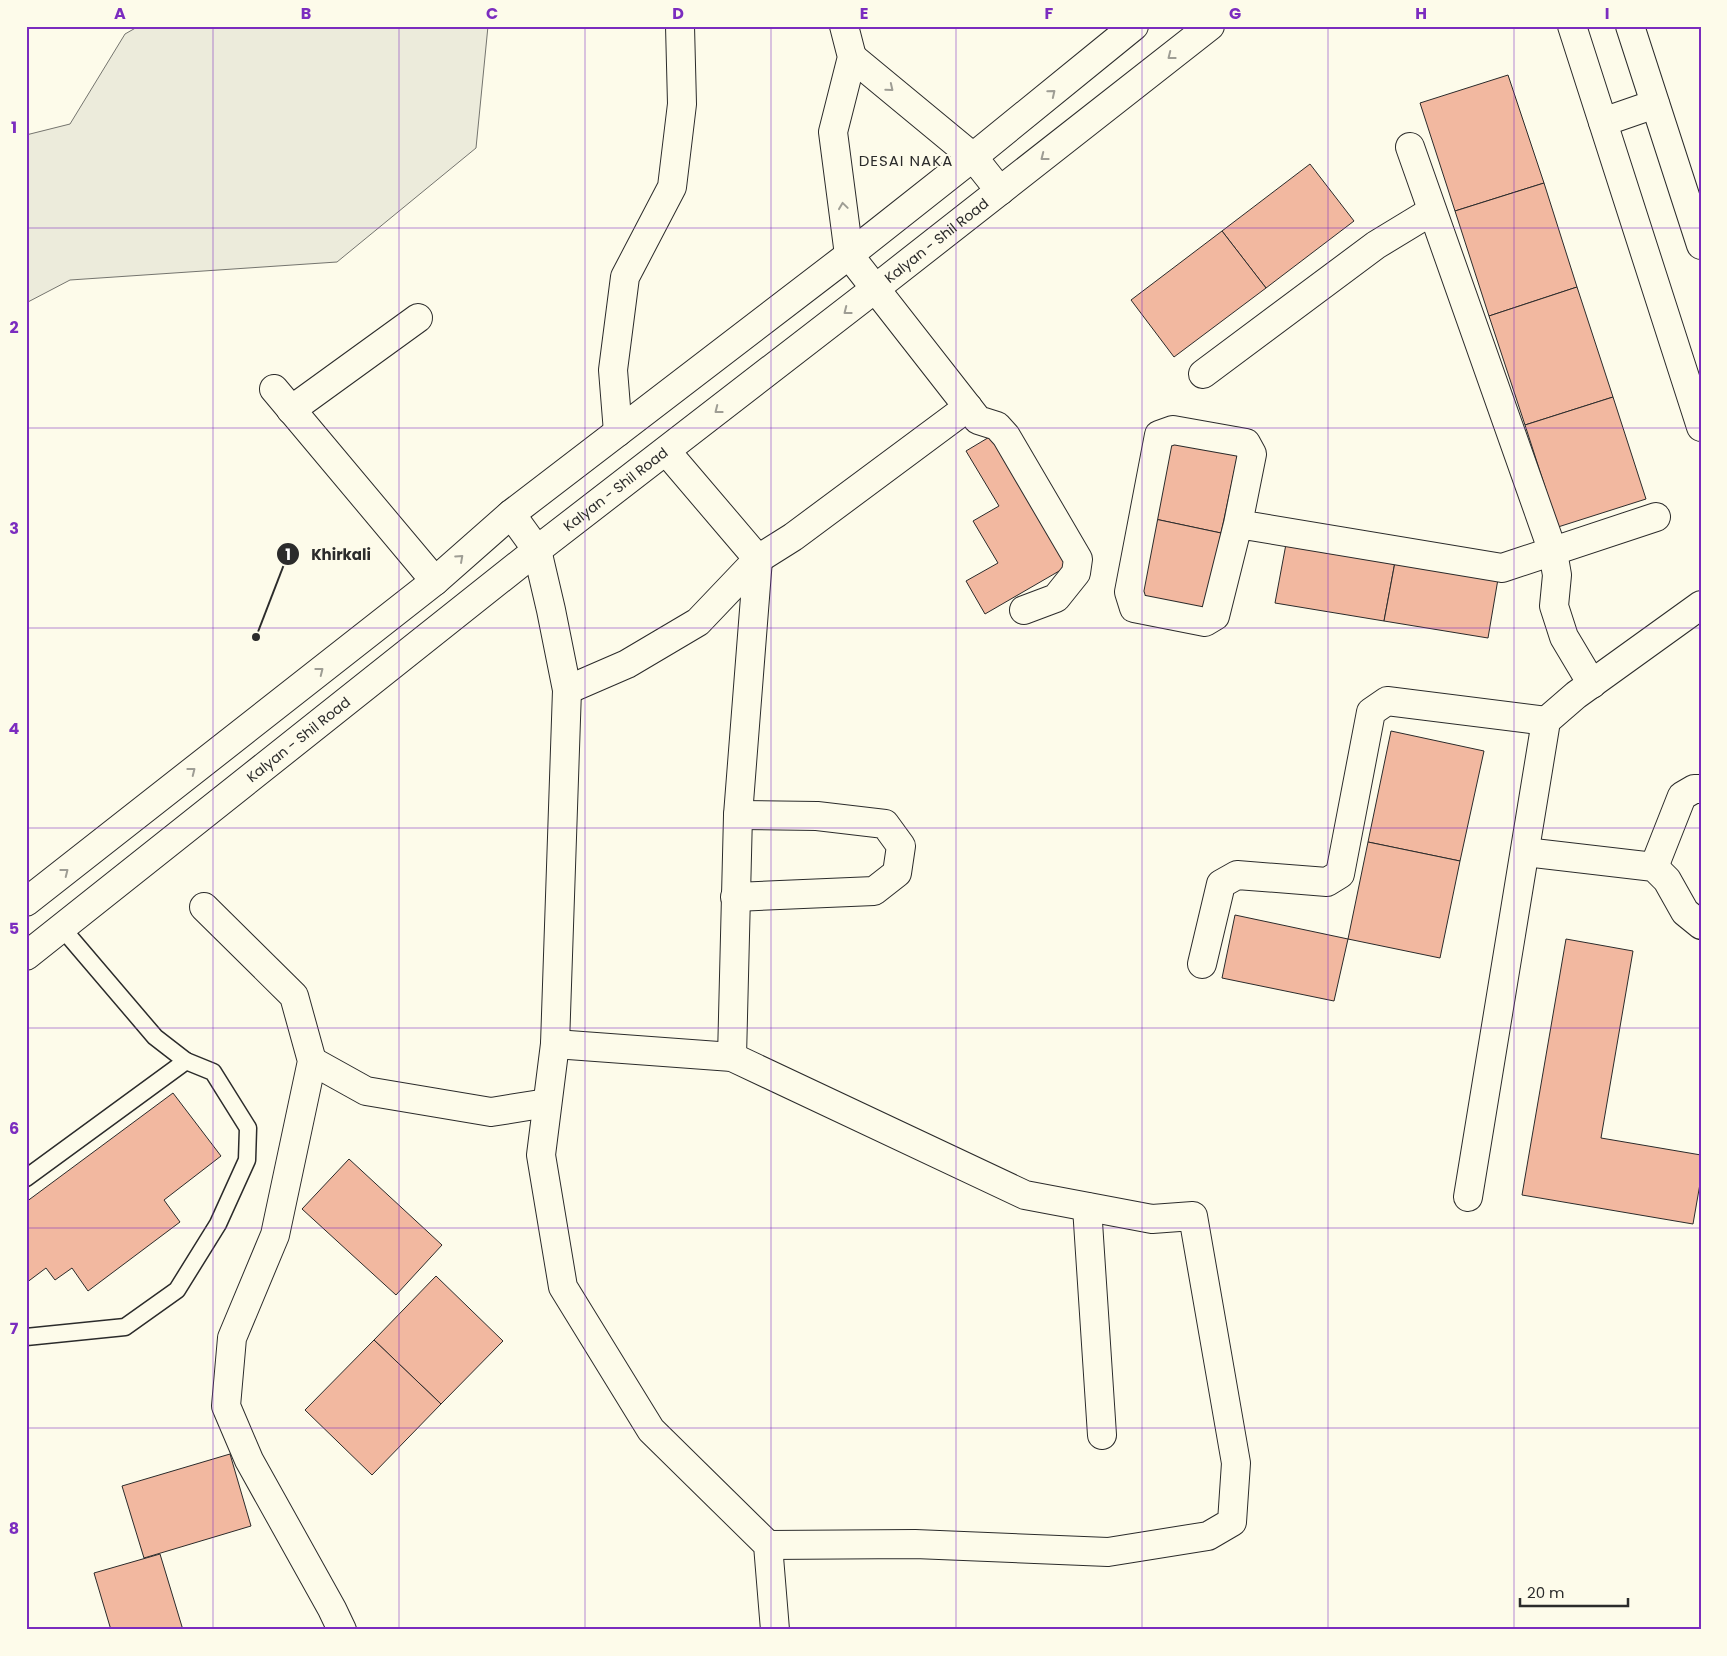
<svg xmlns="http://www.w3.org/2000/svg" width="1727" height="1656" font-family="Poppins,sans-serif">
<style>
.green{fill:#ecebdb;stroke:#74746e}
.building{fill:#f2b8a0;stroke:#2b2b2b}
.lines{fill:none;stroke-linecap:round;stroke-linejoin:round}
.service-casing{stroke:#2b2b2b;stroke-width:19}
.minor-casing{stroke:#2b2b2b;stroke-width:30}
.primary-casing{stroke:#2b2b2b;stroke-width:30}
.service{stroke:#fdfbea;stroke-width:16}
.minor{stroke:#fdfbea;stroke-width:28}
.primary{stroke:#fdfbea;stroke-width:28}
.oneway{stroke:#9e9d94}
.grid{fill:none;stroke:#7b2cbf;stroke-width:1;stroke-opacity:0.55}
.labels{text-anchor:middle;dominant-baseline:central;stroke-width:4;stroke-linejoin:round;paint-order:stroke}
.street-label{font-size:14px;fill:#2b2b2b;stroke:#fdfbea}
.neighbourhood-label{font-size:15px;letter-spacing:1px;fill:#2b2b2b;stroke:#fdfbea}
.leader{fill:none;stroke:#2b2b2b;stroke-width:2}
.callout-dot{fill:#2b2b2b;stroke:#fdfbea;stroke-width:2}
.mark-label{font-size:15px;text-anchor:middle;font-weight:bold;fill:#fff}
.callout-label{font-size:15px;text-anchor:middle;font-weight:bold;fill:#2b2b2b;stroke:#fdfbea;stroke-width:4;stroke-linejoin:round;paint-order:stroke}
.neatline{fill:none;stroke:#7b2cbf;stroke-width:2}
.grid-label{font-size:16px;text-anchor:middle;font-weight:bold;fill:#7b2cbf}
</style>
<rect width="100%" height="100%" fill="#fdfbea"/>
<!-- green -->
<path class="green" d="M139,26H488L476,148L337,262L70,280L26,303V135L70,124L125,34Z"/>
<!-- building -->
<g class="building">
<path d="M1508,75L1544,183L1455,211L1420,103Z"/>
<path d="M1310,164L1354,221L1266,288L1222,231Z"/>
<path d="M1544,183L1577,287L1489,316L1455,211Z"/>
<path d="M1222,231L1266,288L1174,357L1131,300Z"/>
<path d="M1577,287L1613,397L1525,425L1489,316Z"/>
<path d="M1613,397L1646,499L1558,527L1525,425Z"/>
<path d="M996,433L1073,563L985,614L966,581L998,563L973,521L999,506L966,451Z"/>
<path d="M1171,440L1238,454L1221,533L1155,519Z"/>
<path d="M1155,519L1221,533L1204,613L1138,600Z"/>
<path d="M1286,544L1395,562L1384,621L1275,603Z"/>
<path d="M1395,562L1498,579L1488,638L1384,621Z"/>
<path d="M1391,731L1484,751L1460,861L1368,842Z"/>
<path d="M1368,842L1460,861L1440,958L1348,939Z"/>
<path d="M1235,915L1348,939L1334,1001L1222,978Z"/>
<path d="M1566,939L1633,951L1601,1138L1701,1155V1178L1693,1224L1522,1195Z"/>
<path d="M173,1093L221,1156L164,1200L180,1222L88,1291L72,1268L55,1280L46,1268L26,1283V1202Z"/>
<path d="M349,1159L442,1245L396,1295L302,1209Z"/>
<path d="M436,1276L503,1341L441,1404L374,1340Z"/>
<path d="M374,1340L441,1404L372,1475L305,1410Z"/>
<path d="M230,1454L251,1526L144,1558L122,1486Z"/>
<path d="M160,1554L183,1630H111L94,1573Z"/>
</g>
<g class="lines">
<defs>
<g id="service">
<path d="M26,1178L186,1061"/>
<path d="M26,1337L125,1327L177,1290L218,1224L247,1160L248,1128L213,1072L186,1061L155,1037L62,928"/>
</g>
<g id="minor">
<path d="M844,26L852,57L833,132L849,255L978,420L997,426L1006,436L1078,559L1076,573L1056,598L1024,610"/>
<path d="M1572,26L1701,427"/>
<path d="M1630,26L1701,245"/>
<path d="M852,57L973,157L1000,191"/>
<path d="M1603,122L1655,104"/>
<path d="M1410,147L1553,552L1557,575L1554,606L1564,637L1592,684"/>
<path d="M1203,374L1376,245L1432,211"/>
<path d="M274,389L435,581"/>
<path d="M291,410L418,318"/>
<path d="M618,432L613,370L625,277L672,187L682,104L680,26"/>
<path d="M666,451L758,559L738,815L732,1057"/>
<path d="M511,514L537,550L551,610L567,690L555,1044L541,1155L563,1287L651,1430L768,1545L775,1630"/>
<path d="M1238,524L1215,616L1205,622L1134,608L1129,592L1159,435L1173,430L1246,443L1252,454L1238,524L1502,568L1656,517"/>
<path d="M567,690L627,664L698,622L758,559L793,537L968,407"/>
<path d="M1525,852L1654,867L1667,880L1685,912L1701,925"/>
<path d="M1654,867L1682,796L1694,789H1701"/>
<path d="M735,897L874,891L897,873L901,846L885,824L817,816L738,815"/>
<path d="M204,907L294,996L312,1061L275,1235L232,1338L226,1406L249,1460L332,1609L342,1630"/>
<path d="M1202,964L1221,884L1237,875L1327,882L1340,874L1371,712L1387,701L1546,721"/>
<path d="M555,1044L732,1057L1025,1195L1152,1219L1193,1216L1236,1463L1232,1522L1208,1536L1108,1552L915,1544L768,1545"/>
<path d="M312,1061L366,1091L491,1112L547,1103"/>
<path d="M1468,1197L1546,721L1576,695L1701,605"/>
<path d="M1087,1207L1102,1435"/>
</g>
<g id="primary">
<path d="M26,902L435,581L511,514L849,255L973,157L1134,26"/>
<path id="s1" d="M26,956L537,550L876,288L1210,26"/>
</g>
</defs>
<!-- service casing -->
<use href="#service" class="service-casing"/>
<!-- minor casing -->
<use href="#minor" class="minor-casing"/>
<!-- primary casing -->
<use href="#primary" class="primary-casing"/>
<!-- service -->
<use href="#service" class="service"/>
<!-- minor -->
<use href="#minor" class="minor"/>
<!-- primary -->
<use href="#primary" class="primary"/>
</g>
<!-- one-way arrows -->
<defs><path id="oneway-chevron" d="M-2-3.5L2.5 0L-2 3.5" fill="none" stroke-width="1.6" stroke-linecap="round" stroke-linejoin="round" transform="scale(1.25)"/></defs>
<g class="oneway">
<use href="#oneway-chevron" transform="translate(1171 56) rotate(142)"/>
<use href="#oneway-chevron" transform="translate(890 88) rotate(39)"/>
<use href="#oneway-chevron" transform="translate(1052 93) rotate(-39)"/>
<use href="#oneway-chevron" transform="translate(1044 157) rotate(142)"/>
<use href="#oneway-chevron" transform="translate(843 206) rotate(-98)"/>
<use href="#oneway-chevron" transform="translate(847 311) rotate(142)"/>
<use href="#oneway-chevron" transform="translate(718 410) rotate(142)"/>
<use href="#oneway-chevron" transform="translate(460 558) rotate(-42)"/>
<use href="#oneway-chevron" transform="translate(320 671) rotate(-38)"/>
<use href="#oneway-chevron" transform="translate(192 771) rotate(-38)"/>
<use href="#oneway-chevron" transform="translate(65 872) rotate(-38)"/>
</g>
<!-- grid -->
<path class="grid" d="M213,26V1630M399,26V1630M585,26V1630M771,26V1630M956,26V1630M1142,26V1630M1328,26V1630M1514,26V1630M26,228H1701M26,428H1701M26,628H1701M26,828H1701M26,1028H1701M26,1228H1701M26,1428H1701"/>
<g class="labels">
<!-- street labels -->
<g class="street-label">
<text stroke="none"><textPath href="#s1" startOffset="1158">Kalyan - Shil Road</textPath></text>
<text stroke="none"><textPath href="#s1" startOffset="752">Kalyan - Shil Road</textPath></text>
<text stroke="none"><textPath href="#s1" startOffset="348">Kalyan - Shil Road</textPath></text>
</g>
<!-- neighbourhood labels -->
<g class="neighbourhood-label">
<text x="906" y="160">DESAI NAKA</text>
</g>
</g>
<!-- callouts -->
<path class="leader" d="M256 637L288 554"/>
<g class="callout-dot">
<circle cx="256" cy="637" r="5"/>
<circle cx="288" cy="554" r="12"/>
</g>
<g class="mark-label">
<text x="288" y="560">1</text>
</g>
<g class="callout-label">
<text x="341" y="560">Khirkali</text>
</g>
<!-- border -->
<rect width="1727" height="1656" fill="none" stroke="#fdfbea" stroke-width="55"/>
<!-- scale -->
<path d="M1520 1598v8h108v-8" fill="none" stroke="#2b2b2b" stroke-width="2.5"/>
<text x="1527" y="1598" font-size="15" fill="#2b2b2b" stroke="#fdfbea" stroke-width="4" paint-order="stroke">20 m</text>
<rect x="28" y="28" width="1672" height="1600" class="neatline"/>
<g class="grid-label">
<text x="120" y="19">A</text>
<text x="306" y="19">B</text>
<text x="492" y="19">C</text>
<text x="678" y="19">D</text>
<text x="864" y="19">E</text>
<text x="1049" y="19">F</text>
<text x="1235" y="19">G</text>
<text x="1421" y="19">H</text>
<text x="1607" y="19">I</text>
<text x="14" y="133">1</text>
<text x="14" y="333">2</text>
<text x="14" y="534">3</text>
<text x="14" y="734">4</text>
<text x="14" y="934">5</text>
<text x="14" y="1134">6</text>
<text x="14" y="1334">7</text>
<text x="14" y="1534">8</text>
</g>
</svg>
